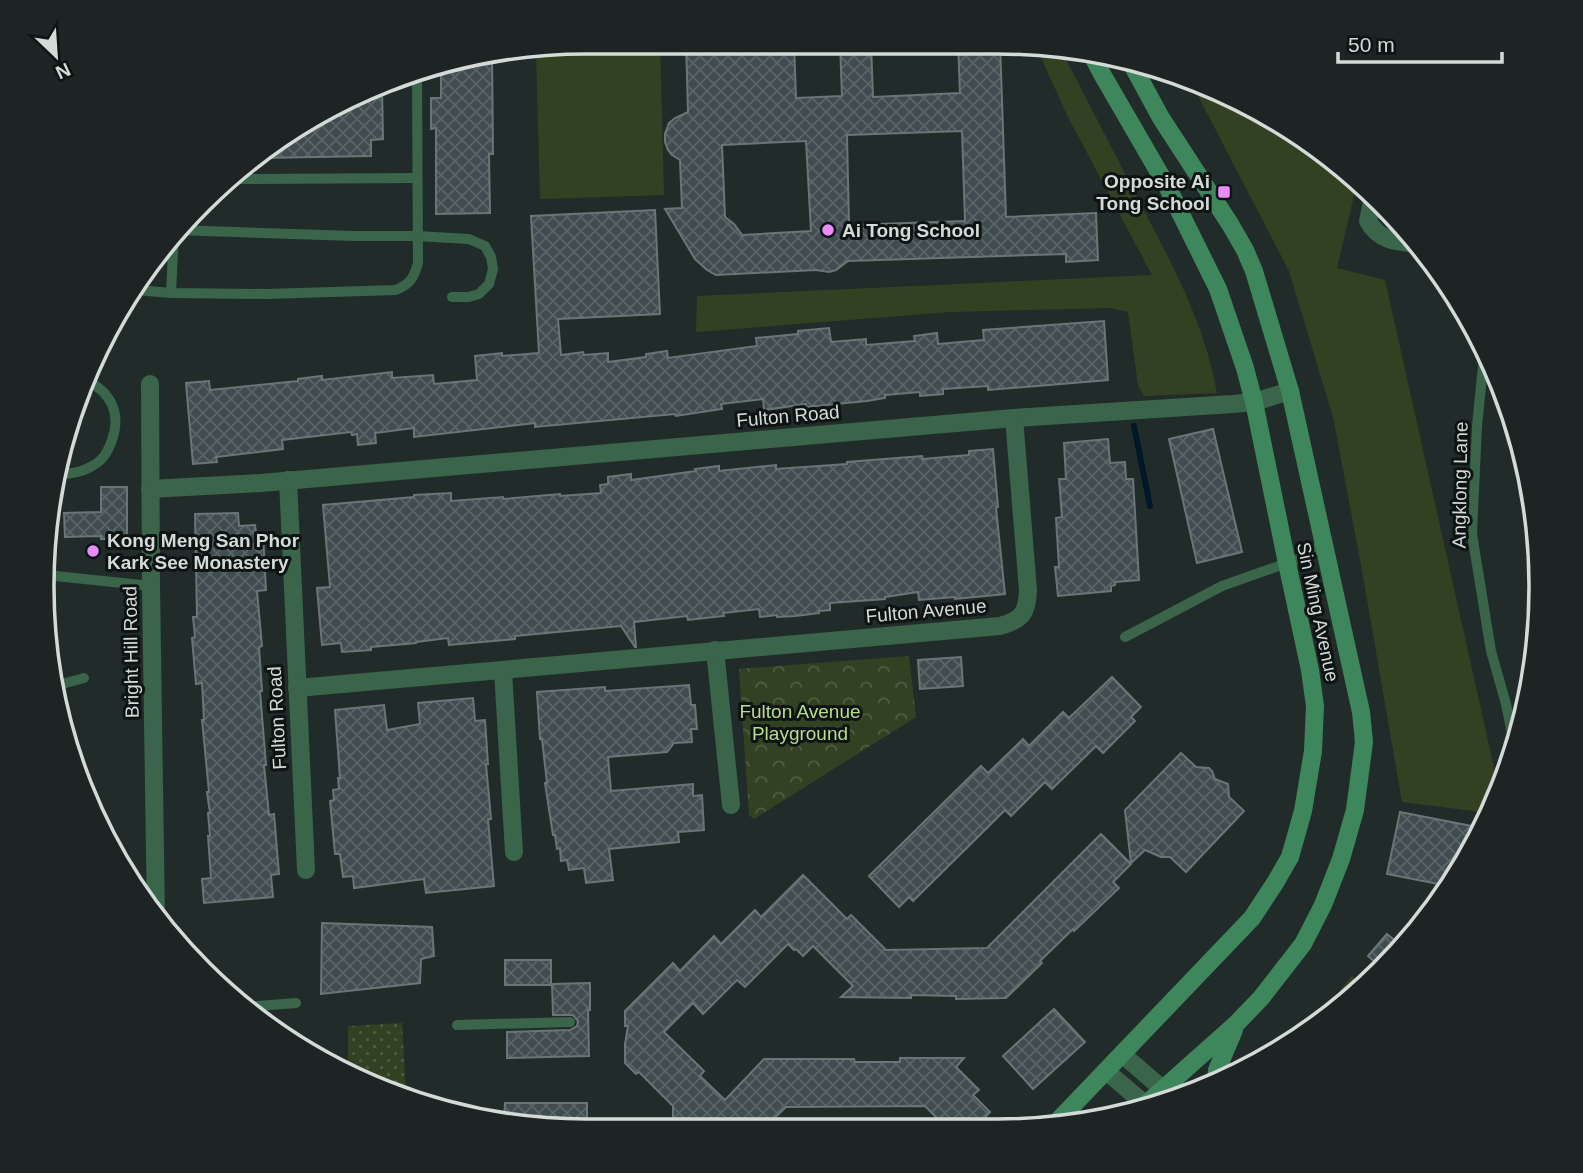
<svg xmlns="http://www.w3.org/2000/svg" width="1583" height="1173" font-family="Arial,sans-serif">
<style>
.grass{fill:#334123}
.forest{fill:url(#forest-crowns)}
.garden{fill:url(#garden-dots)}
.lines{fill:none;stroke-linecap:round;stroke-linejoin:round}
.stream{stroke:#001829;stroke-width:6}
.building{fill:url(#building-cross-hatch);stroke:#697678;stroke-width:2;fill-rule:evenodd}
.lane{stroke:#3a654b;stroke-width:10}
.street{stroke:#3a654b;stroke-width:18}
.secondary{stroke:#3e865c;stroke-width:18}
.poi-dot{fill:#ea8dfc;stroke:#0e1313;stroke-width:2.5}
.labels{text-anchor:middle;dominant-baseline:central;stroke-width:6;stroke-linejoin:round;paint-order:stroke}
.poi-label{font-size:19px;font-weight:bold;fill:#d3dad8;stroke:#0e1313;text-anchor:start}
.street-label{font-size:19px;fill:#d3dad8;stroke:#0e1313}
.park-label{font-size:19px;fill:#b8dd8b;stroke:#0e1313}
.rim{fill:none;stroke:#d3dad8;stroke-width:3.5}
</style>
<defs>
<pattern id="forest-crowns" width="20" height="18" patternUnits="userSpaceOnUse" patternTransform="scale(1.75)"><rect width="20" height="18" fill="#334123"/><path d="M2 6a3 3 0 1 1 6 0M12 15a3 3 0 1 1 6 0" fill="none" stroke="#505c42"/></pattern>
<pattern id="garden-dots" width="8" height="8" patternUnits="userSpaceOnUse" patternTransform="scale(1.75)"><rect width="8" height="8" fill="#334123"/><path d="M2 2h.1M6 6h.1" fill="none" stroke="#505c42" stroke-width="1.8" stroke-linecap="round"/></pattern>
<pattern id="building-cross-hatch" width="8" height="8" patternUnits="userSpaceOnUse" patternTransform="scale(1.75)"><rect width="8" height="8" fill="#404c4f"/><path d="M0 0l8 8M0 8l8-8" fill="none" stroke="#5b6568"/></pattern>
</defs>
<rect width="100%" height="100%" fill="#212c2a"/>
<!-- grass -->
<g class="grass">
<path d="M587,42H660L664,195L540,199L536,49Z"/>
<path d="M1035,44L1060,48C1087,100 1114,152 1141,205C1173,265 1205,325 1217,393L1144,396L1138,385L1128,312L1110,308L950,312L696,332L697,296L1152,275L1067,115Z"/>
<path d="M1193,86L1299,134L1356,187L1337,268L1385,280L1499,790L1489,813L1402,802L1360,559L1333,417L1289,271Z"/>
<path d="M1352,976L1363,986L1328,1019L1308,1030Z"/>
</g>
<!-- forest -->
<path class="forest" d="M909,656L916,717L754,819L749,815L739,669Z"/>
<!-- garden -->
<path class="garden" d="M402,1023L406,1096L400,1097L348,1074V1026Z"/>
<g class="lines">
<!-- stream -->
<path class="stream" d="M1134,426L1150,506"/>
</g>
<!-- building -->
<g class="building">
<path d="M686,42L794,43L796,98L842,96L840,43H871L873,97L960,93L958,43H1000L1006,217L1096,213L1098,260L1066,262V254L848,261L836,270L829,272L816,270L716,275L707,270L695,259L665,209L682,208L680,160L672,155L668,150L665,142V134L669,123L675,118L688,112ZM962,131L965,221L849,225L847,135ZM806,141L811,231L742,235L734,224L725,217L722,145Z"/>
<path d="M492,54L493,154H489L490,213L436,214V128L431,129V98H441V63Z"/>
<path d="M382,87L383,139L371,140V156L262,158L314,115Z"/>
<path d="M655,210L660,314L558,319L561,355L583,352L584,355L608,353V362L646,357V354L667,351L668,358L757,346L756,338L798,334V331L829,328L831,342L866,339V345L915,341L914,336L937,333L938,344L984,340L983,330L1104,321L1108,380L988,390V386L943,389V394L920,396V392L885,395V398L867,401L806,407V404L764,410L763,399L721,404L722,409L676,416L675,414L535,427V423L414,437V428L375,433L376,443L358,445L357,434L352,435L351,432L282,440L283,449L216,457L217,462L193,464L186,383L209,381L210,390L298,381V379L322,376V380L392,372V378L433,375L434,384L477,380L475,356L502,353V356L539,353L531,216Z"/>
<path d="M1213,429L1242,552L1197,563L1169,439Z"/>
<path d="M1108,439L1110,463L1125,462L1126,479H1133L1139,580L1115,582V585L1111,586V591L1058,596L1055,567H1059L1056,518L1062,517L1059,479H1066L1064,443Z"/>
<path d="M993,449L998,507L996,508L1005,594L955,599V597L919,600L918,592L885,597V599L830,603V610L819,611V613L795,616L777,617V615L760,617L759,609L723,613L724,616L688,620L687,616L634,622L636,647H635L621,626L515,636V639L449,645L448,638L416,642V643L371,647V650L342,652L341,643L322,645L317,588L330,587L323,505L414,497V495L451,493V501L503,497V499L560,494V496L601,493L600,485L608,484V477L631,474V480L696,471L695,469L719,466V471L776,465V469L847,464V462L922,456L923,459L969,455V451Z"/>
<path d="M101,487H127V539H101V536L65,537L64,513L101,512Z"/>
<path d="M238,513L239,526L255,525L256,534H263L266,590L257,591L262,646L259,647L262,691H260L266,765H264L269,815L274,814L279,874L271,875L273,897L204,903L202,879L211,878L208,836H210L208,813H210L207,792H209L202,720H204L202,683L196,684L192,638L195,637L193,617H197L195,514Z"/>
<path d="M961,657L963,686L920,689L918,660Z"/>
<path d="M1112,677L1141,707L1131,717L1135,721L1103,753L1096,746L1052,789L1045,782L1011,816L1005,810L913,901L909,897L899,907L869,876L981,766L988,773L1023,739L1029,746L1063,712L1069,718Z"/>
<path d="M689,685L691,705H695L697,729H691L692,742L674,743L667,752L608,757L611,791L693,784V796L702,795L704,830L678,832L679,842L609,849L613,880L586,883L584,868L569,870L567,860L561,861L560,848L557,849L555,835H553L545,783H547L542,739H540L537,692L605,687V691Z"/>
<path d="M473,698L475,721L485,720L488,764H486L491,819H488L494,886L426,893L424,879L354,888L353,876L343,877L340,854H335L330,801L334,800L333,790L339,789L338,778H340L335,710L384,705L387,730L420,724L418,703Z"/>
<path d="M1181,753L1196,767L1209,768L1212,771L1215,779L1228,784L1229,797L1244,811L1186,872L1170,857H1161L1145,850L1131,863L1125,810Z"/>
<path d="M1400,812L1482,828L1468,859L1448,886L1387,874Z"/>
<path d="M1101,834L1131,864L1113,882L1119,888L1074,931L1073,929L1040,961L1042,963L1006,998L956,999V996L911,995V998L841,997L853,986L813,946L803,956L796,949L794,950L788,944L745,987L737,980L703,1014L693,1003L664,1032L704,1071L700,1076L725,1100L764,1059H854L855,1062H900V1058H964L956,1067L979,1090L973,1095L990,1112L976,1127H946L925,1106L786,1107L764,1128L673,1129V1106L639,1072L636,1074L625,1063V1044L628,1026H625V1011L673,963L680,971L714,936L721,944L755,910L761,917L803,875L847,919L851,915L886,950L987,948Z"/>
<path d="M322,923L432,927L434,956L421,959L420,983L321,994Z"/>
<path d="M1387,934L1402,946L1382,968L1368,956Z"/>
<rect x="505" y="960" width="46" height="25"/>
<path d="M590,983V1010H588L589,1056L507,1058V1032L570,1030L577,1026L578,1021L573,1015H553L552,984Z"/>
<path d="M1054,1009L1085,1042L1033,1089L1003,1056Z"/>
<path d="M505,1103H587V1130H550L504,1121Z"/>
</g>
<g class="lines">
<!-- lane -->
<g class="lane">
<path d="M236,179L417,178"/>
<path d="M175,230L355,236H417L469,239L485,246L491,257L493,269L489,284L479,294L469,297H452"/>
<path d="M136,290L171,293L267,294L396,290C410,284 414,278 418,263L417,72"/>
<path d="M171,293L174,232"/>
<path d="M1485,346L1477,426L1472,534L1491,651L1506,704L1515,748"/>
<path d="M54,475C67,474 81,473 92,466C103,461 108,451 112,440C121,414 112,393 86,380"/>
<path d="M46,575L151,586"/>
<path d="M1125,637L1222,586L1304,557C1313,552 1319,548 1323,538"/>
<path d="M58,685L84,678"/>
<path d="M243,1007L296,1003"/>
<path d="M457,1025L570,1022"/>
</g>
<!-- street -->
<g class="street">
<path d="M1372,202L1368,221C1379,241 1397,242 1417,244"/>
<path d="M150,384L151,586L156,919"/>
<path d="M288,480L306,870"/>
<path d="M150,489L261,483L1014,418L1233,404L1254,402L1290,391"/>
<path d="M715,650L731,805"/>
<path d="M503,671L514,852"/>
<path d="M297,688L1000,626C1023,620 1027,612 1028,590L1014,418"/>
<path d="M1122,1054L1173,1098"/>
<path d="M1106,1071L1146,1105"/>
</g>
<!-- secondary -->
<g class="secondary">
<path d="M1129,59L1161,118L1230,224L1245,250L1254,271L1290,391L1361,712L1364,742L1355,810L1341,859L1323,905L1303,944L1261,998L1236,1024L1144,1106"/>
<path d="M1216,1083L1217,1070L1234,1030"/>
<path d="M1053,1126L1252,918L1275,883L1290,857L1303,811L1313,751L1315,706L1310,670L1287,563L1254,402L1245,368L1218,289L1168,188L1102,74L1091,53"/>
</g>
</g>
<!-- markers -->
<g class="poi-dot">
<rect x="1217" y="185" width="14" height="14" rx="3.5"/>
<circle cx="828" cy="230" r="7"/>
<circle cx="93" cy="551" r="7"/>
</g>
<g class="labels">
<!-- poi labels -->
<g class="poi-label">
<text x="1210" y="181" text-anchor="end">Opposite Ai<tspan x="1210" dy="22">Tong School</tspan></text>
<text x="842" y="230">Ai Tong School</text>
<text x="107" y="540">Kong Meng San Phor<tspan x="107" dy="22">Kark See Monastery</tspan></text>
</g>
<!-- street labels -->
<g class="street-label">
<text transform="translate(788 416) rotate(-5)">Fulton Road</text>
<text transform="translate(1460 485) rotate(-89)">Angklong Lane</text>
<text transform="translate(926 611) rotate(-5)">Fulton Avenue</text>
<text transform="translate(1318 612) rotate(78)">Sin Ming Avenue</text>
<text transform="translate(131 652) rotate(-91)">Bright Hill Road</text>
<text transform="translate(277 718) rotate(-93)">Fulton Road</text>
</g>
<!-- park labels -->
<g class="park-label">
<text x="800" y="711">Fulton Avenue<tspan x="800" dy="22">Playground</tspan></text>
</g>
</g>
<!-- crop -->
<path d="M0 0H1583V1173H0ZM586 54H997A532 532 0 0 1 1529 586V587A532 532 0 0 1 997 1119H586A532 532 0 0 1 54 587V586A532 532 0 0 1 586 54Z" fill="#1e2323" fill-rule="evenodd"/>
<path class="rim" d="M586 54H997A532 532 0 0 1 1529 586V587A532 532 0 0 1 997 1119H586A532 532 0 0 1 54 587V586A532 532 0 0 1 586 54Z"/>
<!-- north arrow -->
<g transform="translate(56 56) rotate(155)" stroke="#0e1313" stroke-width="5" paint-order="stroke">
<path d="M0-5L12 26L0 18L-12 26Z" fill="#d3dad8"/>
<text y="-10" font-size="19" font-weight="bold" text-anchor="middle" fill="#d3dad8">N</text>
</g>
<!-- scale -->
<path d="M1338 52v10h164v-10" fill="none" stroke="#d3dad8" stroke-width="3.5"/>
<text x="1348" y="52" font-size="21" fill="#d3dad8" stroke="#0e1313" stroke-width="5" paint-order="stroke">50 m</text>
</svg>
